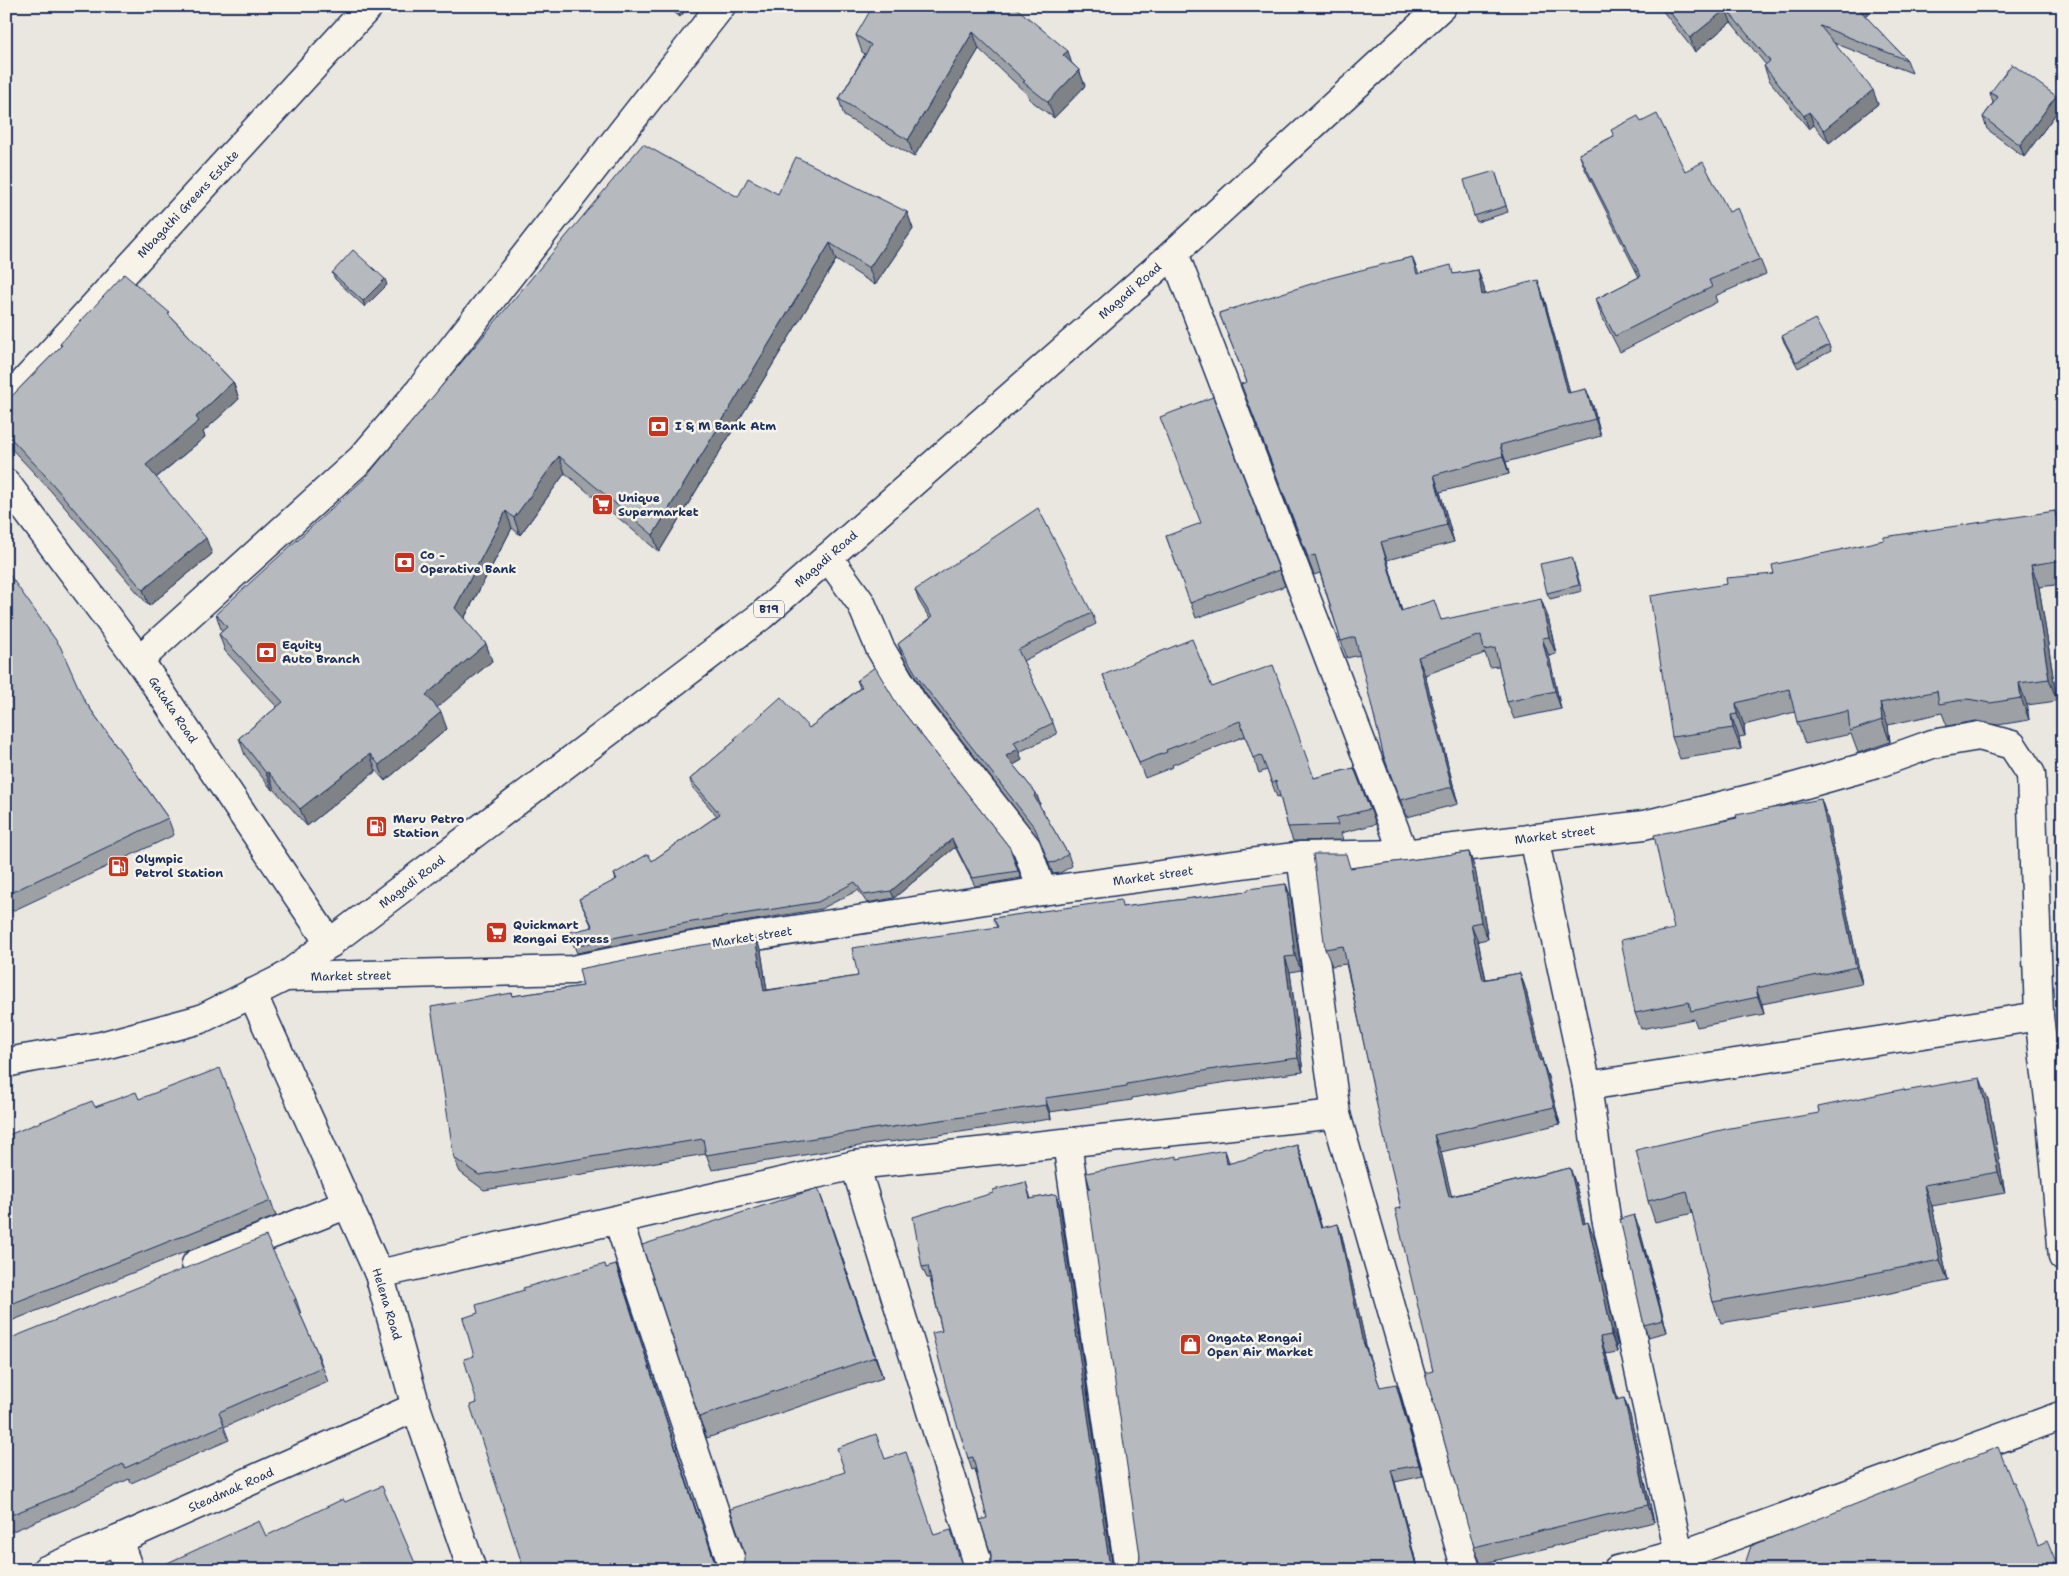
<svg xmlns="http://www.w3.org/2000/svg" width="2069" height="1576" font-family="'Shantell Sans',sans-serif">
<style>
.lines{fill:none;stroke-linecap:round;stroke-linejoin:round}
.street-casing{stroke:#1b2f5e;stroke-width:31}
.secondary-casing{stroke:#1b2f5e;stroke-width:31}
.highway-casing{stroke:#1b2f5e;stroke-width:31}
.street{stroke:#f7f3e8;stroke-width:28}
.secondary{stroke:#f7f3e8;stroke-width:28}
.highway{stroke:#f7f3e8;stroke-width:28}
.wall{fill:#9da0a4;stroke:#1b2f5e}
.shaded-wall{fill:#7f8286;stroke:#1b2f5e}
.building{fill:#b6babf;stroke:#1b2f5e}
.labels{text-anchor:middle;dominant-baseline:central;stroke-width:5;stroke-linejoin:round;paint-order:stroke}
.shield{fill:#f7f3e8;stroke:#5d6a87;stroke-width:1}
.shield-label{font-size:11px;font-weight:bold;fill:#1b2f5e}
.street-label{font-size:12px;fill:#1b2f5e;stroke:#f7f3e8}
.poi-label{font-size:12px;font-weight:bold;fill:#1b2f5e;stroke:#f7f3e8;text-anchor:start}
</style>
<rect width="100%" height="100%" fill="#eae7e0"/>
<filter id="ink" filterUnits="userSpaceOnUse"><feTurbulence type="fractalNoise" baseFrequency=".02" numOctaves="2"/><feDisplacementMap in="SourceGraphic" scale="10" xChannelSelector="R" yChannelSelector="G"/><feConvolveMatrix kernelMatrix="1 2 1 2 8 2 1 2 1" color-interpolation-filters="sRGB"/></filter>
<g filter="url(#ink)">
<g class="lines">
<defs>
<g id="street">
<path d="M1174,253L1404,854"/>
<path d="M6,402L369,6"/>
<path d="M828,557L861,603L880,648L912,702L1027,848L1042,891"/>
<path d="M139,660L361,459L420,390L721,6"/>
<path d="M1534,838L1587,1086L1606,1218L1679,1554"/>
<path d="M1301,856L1336,1114L1466,1570"/>
<path d="M285,977L572,970L692,946L1042,891L1301,856L1404,854L1644,825L1777,792L1876,764L1932,744L1979,736L2012,745L2031,774L2039,1016L2050,1108L2063,1257"/>
<path d="M252,993L379,1274L416,1407L472,1570"/>
<path d="M1587,1086L2039,1016"/>
<path d="M1067,1143L1129,1570"/>
<path d="M855,1165L980,1570"/>
<path d="M618,1220L734,1570"/>
<path d="M196,1264L348,1204"/>
<path d="M379,1274L855,1165L1336,1114"/>
<path d="M118,1540L129,1570"/>
<path d="M46,1570L118,1540L416,1407"/>
<path d="M1617,1570L1698,1549L2063,1415"/>
</g>
<path id="secondary" d="M6,483L139,660L330,944"/>
<path id="highway" d="M6,1063L24,1059L101,1046L201,1019L285,977L761,616L1174,253L1442,6"/>
</defs>
<!-- street casing -->
<use href="#street" class="street-casing"/>
<!-- secondary casing -->
<use href="#secondary" class="secondary-casing"/>
<!-- highway casing -->
<use href="#highway" class="highway-casing"/>
<!-- street -->
<use href="#street" class="street"/>
<!-- secondary -->
<use href="#secondary" class="secondary"/>
<!-- highway -->
<use href="#highway" class="highway"/>
</g>
<!-- wall -->
<g class="wall">
<path d="M666,6H689L680,17Z"/>
<path d="M1014,6L1079,70L1085,86L1054,118L1029,99L1028,95L979,49L914,157L844,116L839,99L865,54L862,52L856,35Z"/>
<path d="M1661,6H1877L1865,16L1907,60L1912,73L1834,43L1878,104L1829,143L1814,125L1809,129L1769,80L1764,66L1766,65L1731,22L1695,52L1662,10Z"/>
<path d="M1990,93L2060,108L2024,157L1987,129L1983,117L1993,103Z"/>
<path d="M1641,122L1685,171L1729,212L1760,259L1766,274L1715,296L1717,302L1620,352L1601,315L1596,299L1639,277L1585,169L1579,154Z"/>
<path d="M1495,171L1508,212L1477,222L1474,216Z"/>
<path d="M778,194L907,212L913,229L875,285L836,260L659,552L565,473L520,535L512,528L464,619L486,644L492,661L437,707L447,729L385,781L376,771L307,826L274,789L272,790L245,755L239,738L277,707L225,651L219,634L222,632L216,614L738,197Z"/>
<path d="M1412,257L1419,274H1454L1478,270L1484,288L1485,294L1544,298L1570,393L1586,389L1593,406L1601,436L1506,462L1509,474L1440,492L1454,542L1387,560L1402,611L1441,620L1548,617L1556,654L1549,656L1561,709L1514,719L1507,702L1499,666L1490,667L1485,653L1425,675L1458,804L1407,817L1384,757L1360,655L1347,658L1341,641L1320,573L1314,575L1248,402L1247,382L1219,313Z"/>
<path d="M332,273L387,285L365,307L335,279Z"/>
<path d="M171,317L233,382L239,399L203,432L205,437L156,478L212,554L149,606L50,490L6,443V399L12,396L61,346L60,344Z"/>
<path d="M1782,336L1829,345L1831,351L1798,368L1784,342Z"/>
<path d="M2055,511L2063,532V584L2039,587L2057,701L2027,705L2029,720L1998,725L1976,721L1947,726L1942,713L1888,725L1890,742L1858,753L1851,734L1805,744L1797,722L1795,712L1744,725L1745,736L1739,737L1741,749L1680,759L1672,737L1727,584Z"/>
<path d="M1166,536L1279,570L1285,586L1196,618Z"/>
<path d="M1572,557L1582,591L1550,599L1547,593Z"/>
<path d="M6,570L84,700L168,818L174,835L6,914Z"/>
<path d="M915,590L1092,613L1096,624L1023,661L1053,723L1057,734L1019,752L1022,760L1013,765L1036,793L1040,804L1039,805L1068,854L1072,866L1060,873L1053,874L1039,839L925,693L902,655L898,644L930,619L919,601Z"/>
<path d="M1103,675L1212,687L1314,778L1354,768L1376,824L1341,833L1343,840L1293,841L1288,827L1280,796L1277,797L1267,770L1259,773L1245,736L1172,765L1173,767L1145,778Z"/>
<path d="M857,680L897,704L1010,848L1021,878L975,886L955,847L894,898L867,903L858,890L821,909L689,931L577,953L574,946L592,927L579,899L616,880L614,874L652,861L717,816L692,787L690,779L735,741L734,739L809,728L860,688Z"/>
<path d="M1827,816L1862,984L1762,1004L1764,1014L1697,1027L1694,1019L1641,1029L1635,1013L1674,929Z"/>
<path d="M1469,852L1475,869L1488,939L1478,941L1486,979L1520,973L1526,990L1543,1063L1548,1077L1560,1124L1441,1152L1451,1196L1570,1168L1576,1185L1585,1223L1595,1239L1618,1345H1616L1617,1352L1606,1354L1618,1400L1624,1398L1630,1415L1654,1522L1481,1564L1474,1547L1433,1371L1401,1208L1346,964L1332,966L1325,949L1351,868Z"/>
<path d="M1286,884L1291,898L1301,970L1290,972L1303,1072L1227,1082L1132,1098V1100L1050,1112L1051,1119L890,1142V1141L712,1170L706,1154L484,1190L460,1172L454,1158L512,993L513,996L583,986L755,937L761,951L767,990L858,976L997,927L993,918L1124,907L1248,891Z"/>
<path d="M1905,1091L1988,1099L2005,1193L1932,1206L1948,1281L1862,1299L1721,1323L1713,1302L1693,1213L1655,1222L1648,1201L1819,1113Z"/>
<path d="M139,1099L271,1201L276,1216L6,1323V1136L95,1107Z"/>
<path d="M1297,1145L1301,1156L1322,1228L1338,1224L1342,1236L1367,1350L1380,1387L1400,1396L1423,1476L1395,1482L1418,1570H1135L1139,1565L1140,1556L1178,1159L1229,1164Z"/>
<path d="M1026,1182L1031,1199L1056,1194L1060,1206L1113,1568L988,1569L991,1562L987,1518L975,1469L972,1470L968,1458L942,1331L930,1278H927L922,1267L993,1193Z"/>
<path d="M826,1210L883,1378L707,1438L699,1417Z"/>
<path d="M1639,1227L1667,1332L1648,1337L1644,1325Z"/>
<path d="M616,1265L699,1518L716,1564L719,1570H525L477,1403L474,1356L478,1313Z"/>
<path d="M296,1299L301,1314H300L318,1354L328,1382L224,1427L229,1440L131,1483L129,1479L73,1506L8,1533L6,1529V1340Z"/>
</g>
<!-- shaded-wall -->
<g class="shaded-wall">
<path d="M676,6H689L680,17Z"/>
<path d="M1856,6H1877L1861,19Z"/>
<path d="M1726,9L1731,22L1695,52L1690,38Z"/>
<path d="M973,32L979,49L914,157L908,140Z"/>
<path d="M1068,51L1073,68L1063,55Z"/>
<path d="M1079,70L1085,86L1054,118L1048,102Z"/>
<path d="M1873,90L1878,104L1829,143L1824,130Z"/>
<path d="M2056,96L2060,108L2024,157L2020,145Z"/>
<path d="M1809,112L1814,125L1809,129L1804,116Z"/>
<path d="M907,212L913,229L875,285L869,268Z"/>
<path d="M830,243L836,260L659,552L653,535Z"/>
<path d="M1478,270L1484,288L1488,313L1482,295Z"/>
<path d="M385,279L387,285L365,307L363,301Z"/>
<path d="M1538,280L1544,298L1575,411L1568,393Z"/>
<path d="M233,382L239,399L203,432L205,437L152,481L146,465Z"/>
<path d="M1586,389L1593,406L1601,436L1595,419Z"/>
<path d="M1500,445L1506,462L1509,474L1503,456Z"/>
<path d="M559,456L565,473L520,535L514,518Z"/>
<path d="M1434,475L1440,492L1454,542L1447,525Z"/>
<path d="M506,511L512,528L461,624L455,608Z"/>
<path d="M2055,511L2063,532V560Z"/>
<path d="M206,538L212,554L149,606L143,590Z"/>
<path d="M1381,542L1387,560L1407,629L1401,611Z"/>
<path d="M2031,565L2039,587L2057,701L2049,679Z"/>
<path d="M1541,599L1548,617L1556,654L1549,637Z"/>
<path d="M1542,638L1549,656L1561,709L1555,691Z"/>
<path d="M486,644L492,661L432,712L426,695Z"/>
<path d="M1418,657L1425,675L1458,804L1452,787Z"/>
<path d="M2019,683L2027,705L2029,720L2021,698Z"/>
<path d="M1736,703L1744,725L1745,736L1737,714Z"/>
<path d="M1880,703L1888,725L1890,742L1882,720Z"/>
<path d="M441,712L447,729L385,781L379,765Z"/>
<path d="M1731,715L1739,737L1741,749L1733,728Z"/>
<path d="M1018,749L1022,760L1010,767L1006,756Z"/>
<path d="M370,754L376,771L307,826L300,809Z"/>
<path d="M268,772L274,789L272,790L266,773Z"/>
<path d="M1036,793L1040,804L1038,807L1034,796Z"/>
<path d="M1821,799L1827,816L1862,984L1856,967Z"/>
<path d="M952,839L955,847L894,898L891,891Z"/>
<path d="M1469,852L1475,869L1488,939L1481,922Z"/>
<path d="M1286,884L1291,898L1301,970L1295,956Z"/>
<path d="M1471,924L1478,941L1489,997L1483,980Z"/>
<path d="M755,937L761,951L769,1005L764,991Z"/>
<path d="M1285,957L1290,972L1303,1072L1298,1058Z"/>
<path d="M1520,973L1526,990L1543,1063L1548,1077L1560,1124L1554,1107L1540,1061Z"/>
<path d="M1756,988L1762,1004L1764,1014L1758,997Z"/>
<path d="M1980,1078L1988,1099L2005,1193L1998,1172Z"/>
<path d="M1045,1098L1050,1112L1051,1119L1046,1105Z"/>
<path d="M1434,1135L1441,1152L1456,1214L1449,1197Z"/>
<path d="M1297,1145L1301,1156L1325,1240L1321,1228Z"/>
<path d="M1225,1150L1229,1162L1231,1176L1227,1164Z"/>
<path d="M1570,1168L1576,1185L1589,1241L1583,1224Z"/>
<path d="M1924,1185L1932,1206L1948,1281L1940,1260Z"/>
<path d="M818,1188L826,1210L883,1378L875,1357Z"/>
<path d="M1056,1194L1060,1206L1113,1570L1109,1561Z"/>
<path d="M1634,1215L1639,1227L1667,1332L1663,1320Z"/>
<path d="M1588,1222L1595,1239L1618,1345L1611,1328Z"/>
<path d="M1338,1224L1342,1236L1367,1350L1362,1339Z"/>
<path d="M616,1265L620,1276L702,1530L698,1518Z"/>
<path d="M1610,1329L1616,1345L1617,1352L1611,1335Z"/>
<path d="M1600,1337L1606,1354L1622,1417L1616,1400Z"/>
<path d="M1396,1384L1400,1396L1423,1476L1419,1465Z"/>
<path d="M1624,1398L1630,1415L1654,1522L1648,1505Z"/>
<path d="M1391,1470L1395,1482L1418,1570H1417Z"/>
</g>
<!-- building -->
<g class="building">
<path d="M873,6H1014L1068,51L1063,55L1079,70L1048,102L1023,82L1025,81L973,32L908,140L839,99L871,45L856,35Z"/>
<path d="M1665,6H1856L1907,60L1820,26L1873,90L1824,130L1809,112L1804,116L1764,66L1770,61L1726,9L1690,38Z"/>
<path d="M2012,64L2056,96L2020,145L1983,117L1998,97L1990,93Z"/>
<path d="M1657,114L1685,171L1703,162L1729,212L1738,208L1760,259L1709,280L1712,287L1615,336L1596,299L1641,276L1579,154L1614,136L1611,130L1638,116L1641,122Z"/>
<path d="M643,144L738,197L748,178L778,194L796,157L907,212L869,268L830,243L653,535L559,456L514,518L506,511L455,608L486,644L426,695L441,712L379,765L370,754L300,809L268,772L266,773L239,738L283,702L219,634L227,627L216,614L366,477Z"/>
<path d="M1495,171L1506,206L1474,216L1464,180Z"/>
<path d="M353,250L385,279L363,301L332,273Z"/>
<path d="M1412,257L1417,274L1451,265L1453,274L1478,270L1482,295L1538,280L1568,393L1586,389L1595,419L1500,445L1503,456L1434,475L1447,525L1381,542L1401,611L1434,600L1441,620L1541,599L1549,637L1542,638L1555,691L1507,702L1495,648L1484,650L1481,635L1418,657L1452,787L1400,800L1384,757L1355,637L1341,641L1315,555L1308,557L1241,384L1247,382L1219,313L1330,278Z"/>
<path d="M124,274L170,313L168,314L233,382L196,417L199,421L146,465L206,538L143,590L44,474L6,433V399L12,396L62,345L60,344Z"/>
<path d="M1815,319L1829,345L1796,362L1782,336Z"/>
<path d="M1213,397L1279,570L1190,603L1166,536L1201,523L1160,417Z"/>
<path d="M1038,508L1092,613L1018,650L1053,723L1014,742L1018,749L1006,756L1036,793L1034,796L1068,854L1056,862L1049,863L1035,828L921,682L898,644L932,617L915,590Z"/>
<path d="M2055,511L2063,560L2031,565L2049,679L2019,683L2021,698L1990,703L1968,699L1939,704L1937,691L1880,703L1882,720L1850,731L1848,711L1797,722L1789,689L1736,703L1737,714L1731,715L1733,728L1672,737L1650,596L1727,584L1726,578L1774,574L1772,565L1884,540V537Z"/>
<path d="M1572,557L1579,585L1547,593L1540,564Z"/>
<path d="M6,570L60,646L84,700L168,818L6,895Z"/>
<path d="M1192,639L1212,687L1273,665L1314,778L1354,768L1370,809L1336,818L1338,825L1288,827L1276,781L1272,783L1261,755L1253,758L1240,721L1166,750L1167,752L1139,763L1103,675Z"/>
<path d="M875,667L897,704L1010,848L1018,871L972,878L952,839L891,891L864,895L855,882L818,902L686,923L574,946L570,932L593,927L579,899L617,879L614,874L648,854L652,861L720,814L690,779L736,740L734,739L781,697L809,728L862,687L857,680Z"/>
<path d="M1821,799L1856,967L1756,988L1758,997L1691,1011L1689,1002L1635,1013L1621,940L1674,929L1654,835L1737,818L1736,815Z"/>
<path d="M1469,852L1481,922L1471,924L1483,980L1520,973L1540,1061L1542,1060L1554,1107L1434,1135L1449,1197L1570,1168L1583,1224L1588,1222L1611,1328L1610,1329L1611,1335L1600,1337L1616,1400L1624,1398L1648,1505L1474,1547L1425,1373L1433,1371L1395,1209L1401,1208L1381,1124L1343,946L1325,949L1313,854H1346L1350,868Z"/>
<path d="M1286,884L1295,956L1285,957L1298,1058L1221,1068L1127,1084V1086L1045,1098L1046,1105L885,1128V1127L706,1155L703,1139L479,1175L454,1158L431,1007L512,993V996L583,986L579,969L689,947L755,937L764,991L858,976L852,948L998,927L993,918L1121,900L1122,907L1248,891V889Z"/>
<path d="M220,1068L271,1201L6,1306V1136L92,1101L95,1107L136,1092L139,1099Z"/>
<path d="M1980,1078L1998,1172L1924,1185L1940,1260L1854,1277L1713,1302L1687,1191L1648,1201L1636,1150L1730,1128L1819,1113L1818,1107L1904,1089V1091Z"/>
<path d="M1297,1145L1321,1228L1338,1224L1362,1339L1380,1387L1396,1384L1419,1465L1391,1470L1417,1570H1135L1139,1565L1140,1556L1087,1189L1090,1188L1086,1173L1177,1156V1159L1225,1150L1227,1164Z"/>
<path d="M1026,1182L1030,1199L1056,1194L1109,1561L1112,1568L1115,1570H986L988,1569L991,1562V1554L980,1520L987,1518L973,1457L968,1458L952,1409L932,1333L942,1331L928,1266L922,1267L913,1217L993,1193V1190Z"/>
<path d="M818,1188L875,1357L699,1417L642,1245Z"/>
<path d="M1634,1215L1663,1320L1644,1325L1620,1219Z"/>
<path d="M266,1236L296,1299L294,1300L318,1354L317,1355L322,1367L219,1412L224,1425L125,1468L123,1464L68,1492L6,1517V1340Z"/>
<path d="M605,1264L606,1268L616,1265L698,1518H700L715,1563L719,1570H535L534,1566L524,1570L470,1405L477,1403L464,1359L474,1356L463,1318L478,1313L476,1305L524,1290L523,1288Z"/>
<path d="M876,1434L885,1459L906,1452L934,1535L951,1530L961,1563L965,1570H740L742,1569L745,1561V1554L730,1509L845,1472L837,1448Z"/>
<path d="M1998,1447L2012,1482H2014L2038,1545L2047,1541L2059,1570H1743L1751,1546Z"/>
<path d="M382,1486L418,1570H161L163,1565L259,1521L266,1536L343,1499L345,1502Z"/>
</g>
</g>
<!-- icons -->
<defs>
<symbol id="bank-square" viewBox="-11 -11 22 22"><rect x="-9" y="-9" width="18" height="18" rx="4" fill="#c8321e" stroke="#f7f3e8"/><path d="M-6-4H6V4H-6ZM0-2.3a2.3 2.3 0 1 0 0 4.6a2.3 2.3 0 1 0 0-4.6Z" fill="#fff"/></symbol>
<symbol id="supermarket-square" viewBox="-11 -11 22 22"><rect x="-9" y="-9" width="18" height="18" rx="4" fill="#c8321e" stroke="#f7f3e8"/><path d="M-6-5.5h2.5l.6 2H6L4.5 2H-2.5L-4.4-4H-6ZM-1.5 3.2a1.3 1.3 0 1 0 .1 0ZM3 3.2a1.3 1.3 0 1 0 .1 0Z" fill="#fff"/></symbol>
<symbol id="fuel-square" viewBox="-11 -11 22 22"><rect x="-9" y="-9" width="18" height="18" rx="4" fill="#c8321e" stroke="#f7f3e8"/><path d="M-5.5-6h7V0h2V4h1.3V-2.5L3-4.5l.8-.8L6-3V5H2.5V1h-1V6h-7ZM-4.2-4.7v3.2H.2V-4.7Z" fill="#fff"/></symbol>
<symbol id="shop-square" viewBox="-11 -11 22 22"><rect x="-9" y="-9" width="18" height="18" rx="4" fill="#c8321e" stroke="#f7f3e8"/><path d="M-5-2.5h2.3a2.7 3.5 0 0 1 5.4 0H5L5.5 6h-11ZM-1.5-2.5h3a1.5 2.3 0 0 0-3 0Z" fill="#fff"/></symbol>
</defs>
<g fill-rule="evenodd">
<use href="#bank-square" x="646" y="414" width="25" height="25"/>
<use href="#supermarket-square" x="590" y="492" width="25" height="25"/>
<use href="#bank-square" x="392" y="550" width="25" height="25"/>
<use href="#bank-square" x="254" y="640" width="25" height="25"/>
<use href="#fuel-square" x="364" y="814" width="25" height="25"/>
<use href="#fuel-square" x="106" y="854" width="25" height="25"/>
<use href="#supermarket-square" x="484" y="920" width="25" height="25"/>
<use href="#shop-square" x="1178" y="1332" width="25" height="25"/>
</g>
<g class="labels">
<!-- shield labels -->
<rect class="shield" x="754" y="600.5" width="30" height="17" rx="4"/>
<g class="shield-label">
<text x="769" y="609">B19</text>
</g>
<!-- street labels -->
<g class="street-label">
<text transform="translate(188 204) rotate(-47)">Mbagathi Greens Estate</text>
<text transform="translate(1130 291) rotate(-41)">Magadi Road</text>
<text transform="translate(826 559) rotate(-41)">Magadi Road</text>
<text transform="translate(173 710) rotate(56)">Gataka Road</text>
<text transform="translate(1555 835) rotate(-7)">Market street</text>
<text transform="translate(1153 876) rotate(-8)">Market street</text>
<text transform="translate(412 882) rotate(-37)">Magadi Road</text>
<text transform="translate(752 937) rotate(-9)">Market street</text>
<text transform="translate(351 976) rotate(-1)">Market street</text>
<text transform="translate(387 1304) rotate(73)">Helena Road</text>
<text transform="translate(231 1490) rotate(-24)">Steadmak Road</text>
</g>
<!-- poi labels -->
<g class="poi-label">
<text x="675" y="426">I &amp; M Bank Atm</text>
<text x="618" y="498">Unique<tspan x="618" dy="14">Supermarket</tspan></text>
<text x="420" y="555">Co -<tspan x="420" dy="14">Operative Bank</tspan></text>
<text x="282" y="645">Equity<tspan x="282" dy="14">Auto Branch</tspan></text>
<text x="393" y="819">Meru Petro<tspan x="393" dy="14">Station</tspan></text>
<text x="135" y="859">Olympic<tspan x="135" dy="14">Petrol Station</tspan></text>
<text x="513" y="925">Quickmart<tspan x="513" dy="14">Rongai Express</tspan></text>
<text x="1207" y="1338">Ongata Rongai<tspan x="1207" dy="14">Open Air Market</tspan></text>
</g>
</g>
<!-- margin -->
<rect width="2069" height="1576" fill="none" stroke="#f7f3e8" stroke-width="25"/>
<rect x="12" y="12" width="2044" height="1551" fill="none" stroke="#1b2f5e" stroke-width="2" filter="url(#ink)"/>
</svg>
